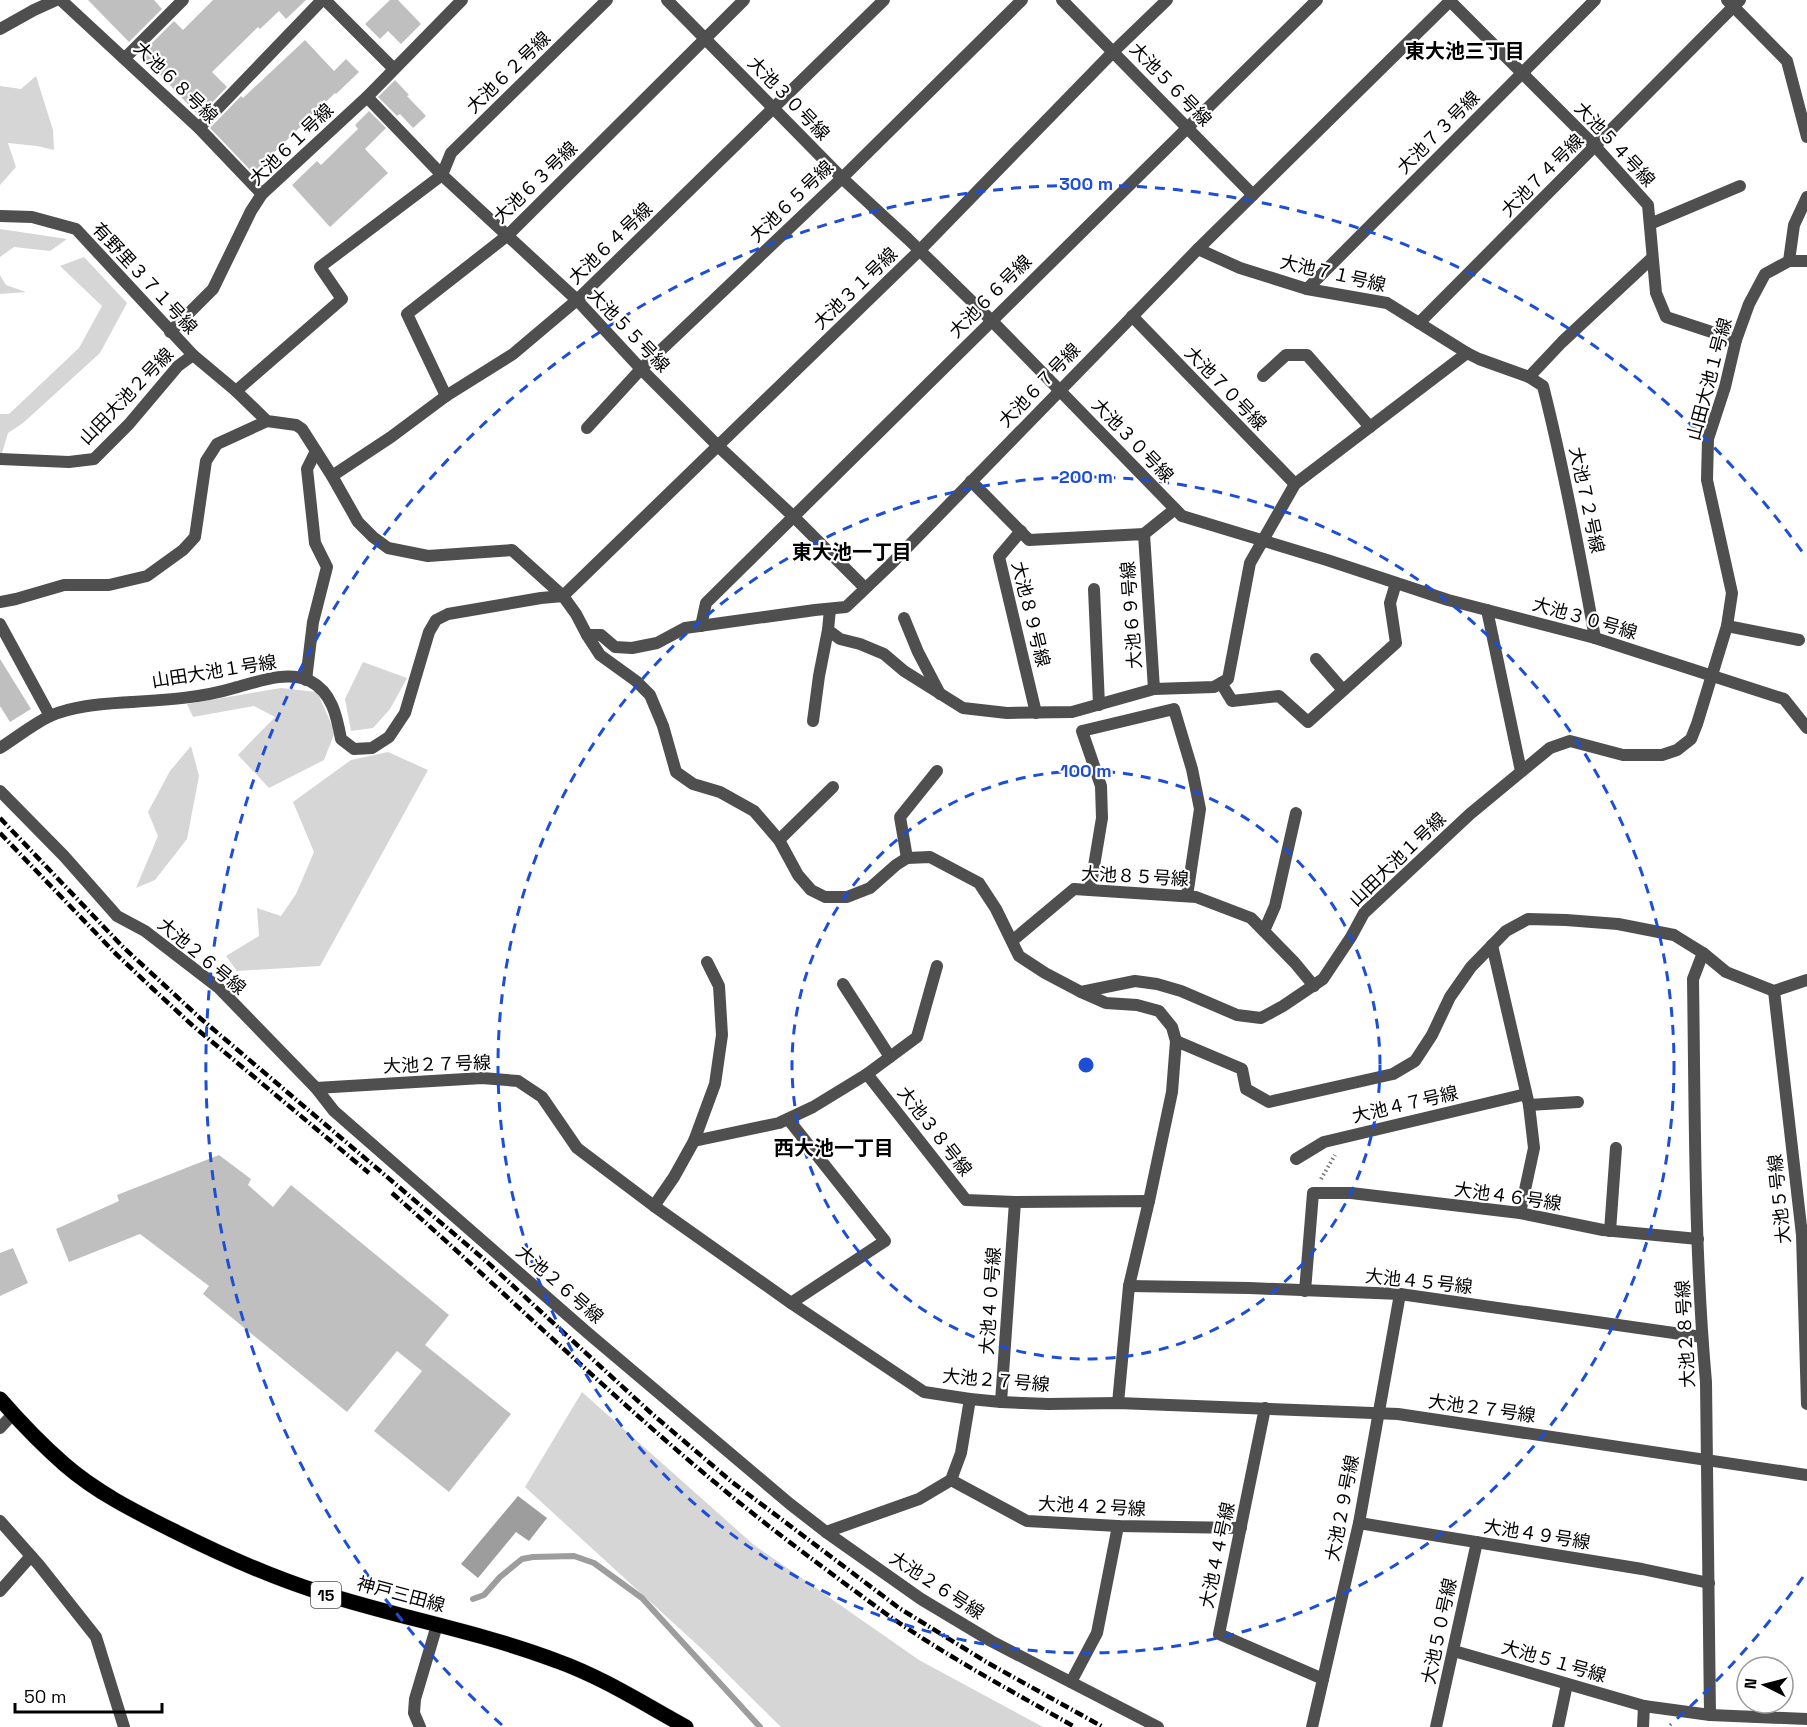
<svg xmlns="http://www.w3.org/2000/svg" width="1807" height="1727" font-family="'Space Grotesk','Noto Sans JP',sans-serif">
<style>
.green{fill:#d6d6d6}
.water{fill:#9d9d9d}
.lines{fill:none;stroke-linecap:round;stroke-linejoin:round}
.stream{stroke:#9d9d9d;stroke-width:6}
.building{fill:#bfbfbf}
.primary-casing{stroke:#dbdbdb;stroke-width:16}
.path{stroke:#717171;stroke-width:4;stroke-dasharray:1.5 3;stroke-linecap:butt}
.street{stroke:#4f4f4f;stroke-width:12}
.primary{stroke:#000;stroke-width:15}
.rail{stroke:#000;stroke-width:4.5;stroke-dasharray:9 3 1.5 3;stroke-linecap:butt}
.ring{fill:none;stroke:#1d4ed8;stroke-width:3;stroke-dasharray:10 8}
.labels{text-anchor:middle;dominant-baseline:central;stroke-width:4.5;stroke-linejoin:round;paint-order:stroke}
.shield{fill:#fff;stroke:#4c4c4c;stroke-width:1.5}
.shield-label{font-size:16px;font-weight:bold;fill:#000}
.street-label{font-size:18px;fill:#000;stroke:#fff}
.neighbourhood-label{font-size:20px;font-weight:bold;fill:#000;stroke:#fff}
.centre{fill:#1d4ed8;stroke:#fff;stroke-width:3}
.ring-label{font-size:18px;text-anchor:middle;font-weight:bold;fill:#1d4ed8;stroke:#fff;stroke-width:4.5;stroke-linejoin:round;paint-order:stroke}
</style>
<rect width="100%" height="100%" fill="#fff"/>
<!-- green -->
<g class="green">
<path d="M36,76L53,130L54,150L37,146L8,143L16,167L0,185V86L21,89Z"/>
<path d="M0,229L67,239L50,251L14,247L0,257Z"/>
<path d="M84,257L127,303L100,353L23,423L8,433L2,453H0V414H9L79,348L102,306L60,266Z"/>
<path d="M0,275L6,285L26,292L0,294Z"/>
<path d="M363,662L407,678L390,709L373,728L351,731L345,699Z"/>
<path d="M281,688L317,692L335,732L324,760L269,788L238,755L275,717L254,706L193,717L187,704Z"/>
<path d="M191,746L199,776L187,839L155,880L136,888L158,836L148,812L170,771Z"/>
<path d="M388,752L428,770L320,966L237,971L226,956L259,936L257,908L281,916L296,894L314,852L293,802L351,760Z"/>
<path d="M582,1392L754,1545L919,1660L1043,1727H781L704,1651L525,1487Z"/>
</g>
<!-- water -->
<path class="water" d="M518,1496L547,1518L529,1541L516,1532L478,1578L461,1564Z"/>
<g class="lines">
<!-- stream -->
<path class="stream" d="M473,1599L484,1595L500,1577L522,1559L533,1557L574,1556L594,1563L642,1598L760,1727"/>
</g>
<!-- building -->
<g class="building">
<path d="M88,0H154L162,9L129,42Z"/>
<path d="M213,0H306L286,19L279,11L260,29L258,27L212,72L227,87L199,116L141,54L174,21L183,30Z"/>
<path d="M390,0H398L421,24L401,44L388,31L380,39L365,24Z"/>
<path d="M305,40L334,71L346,59L359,72L336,94L335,93L253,173L210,128L241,96L243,98Z"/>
<path d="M395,80L409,95L407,96L426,116L413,128L400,114L397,116L378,97Z"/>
<path d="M369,111L386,128L365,149L388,173L330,227L292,185L317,161L321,165L358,129L355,125Z"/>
<path d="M0,659L31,709L10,722L0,706Z"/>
<path d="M219,1155L251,1179L248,1185L273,1207L291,1185L449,1315L425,1345L511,1414L449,1492L374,1431L422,1371L397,1351L347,1412L203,1294L209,1286L140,1234L69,1262L56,1229L119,1201L117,1195Z"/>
<path d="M13,1248L28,1283L0,1296V1253Z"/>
</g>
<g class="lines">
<defs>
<path id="primary" d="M0,1399C20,1422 41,1444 64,1464C96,1492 134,1511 172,1530C220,1554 270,1577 322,1593C400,1618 481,1632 557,1661C602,1677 644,1704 686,1727"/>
</defs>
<!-- primary casing -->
<use href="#primary" class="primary-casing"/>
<!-- path -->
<path class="path" d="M1321,1179L1335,1155"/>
<!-- street -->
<g class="street">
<path d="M61,0L199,128L262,194"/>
<path d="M325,0L393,68"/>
<path d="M667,0L842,178L908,239L991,320L1182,516L1327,560L1448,600L1595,638L1784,699L1807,728"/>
<path d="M1062,0L1253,195"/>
<path d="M1449,0L1595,146L1648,205L1656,293L1666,317L1736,340"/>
<path d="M1727,0L1787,61L1807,137"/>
<path d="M0,29L34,10L56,0"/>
<path d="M125,58L183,0"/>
<path d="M367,97L442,175L577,300L641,369L718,446L794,517L865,588"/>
<path d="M199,128L322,0"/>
<path d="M0,216L32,217L76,229L193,355"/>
<path d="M1650,224L1740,186"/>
<path d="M1198,249L1240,268L1307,289L1387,303L1467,353L1479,359L1529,377L1562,342L1652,258"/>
<path d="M1789,261H1807"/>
<path d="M1307,289L1595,0"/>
<path d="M1132,316L1295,484L1467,353"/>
<path d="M1419,323L1740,0"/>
<path d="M170,332L213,289L251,211L262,194L367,97L462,0"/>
<path d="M1263,376L1286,355H1307L1370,427"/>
<path d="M1529,377L1543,386C1564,469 1580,554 1595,638"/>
<path d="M236,391L342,299L320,267L442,175L451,153L607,0"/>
<path d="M446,396L407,314L508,235L744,0"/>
<path d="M587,428L641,369L842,178L1022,0"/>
<path d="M0,459L69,462L94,459L129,424L178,366L193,355L236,391L267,421L296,425L302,429L332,476L358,522L373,537L388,548L428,556L512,550L563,596L920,250L1113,52L1167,0"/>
<path d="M332,476L391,437L446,396L513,354L577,300L884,0"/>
<path d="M971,481L1029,540L1144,534L1154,689L1214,687L1228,679L1250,563L1295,484"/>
<path d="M1021,531L999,557L1036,713"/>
<path d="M1144,534L1175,509"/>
<path d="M1094,589L1099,705"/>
<path d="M0,602L16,599L64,585H109L147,576L183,550L195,537L206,461L217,444L267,421"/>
<path d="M830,609L828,630L840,639L860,644L884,654L904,671L963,708L1007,713L1072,712L1154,689"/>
<path d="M1487,610L1521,771"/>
<path d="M904,618L918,652L940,694"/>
<path d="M0,624L50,716"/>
<path d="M701,626L706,603L1317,0"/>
<path d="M1727,626L1799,640"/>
<path d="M587,635H601L615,647L632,648L657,643L685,628L815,610L846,607L890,565L1198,249L1451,0"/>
<path d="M1316,659L1343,690"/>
<path d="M306,680L313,622L327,567L315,543L307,469L316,451"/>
<path d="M1221,683L1232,701L1279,696L1308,722L1396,643L1390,603L1396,583"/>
<path d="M813,721L819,676L828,630"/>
<path d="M0,748C16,738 33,724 50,716C75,705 104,704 131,702C165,700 201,698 234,688C257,682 287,670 310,681C332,692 337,717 341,739L354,749L372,748L389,737L405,713L429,632L436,620L448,614L541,598L563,596L576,614L587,635L600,655L636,681L650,695L663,726L676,772L693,784L720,792L754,811L779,840L798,875L811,890L825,897H847L870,888L896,865L907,858L930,857L979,883L996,909L1019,956L1045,973L1081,992L1135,981L1157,984L1181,991L1237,1015L1261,1018L1283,1006L1323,979L1351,937L1364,913L1470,814L1550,748L1570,741L1623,755H1662L1677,750L1691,739L1697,724L1727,626L1732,593L1707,480L1708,439L1725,387L1736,340L1749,304L1765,274L1789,261L1794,225L1807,197"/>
<path d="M0,791L64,856L117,916L145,931L219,988L316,1088L334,1111L589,1334L790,1504L826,1532L921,1599L991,1641L1158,1727"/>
<path d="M779,840L833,787"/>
<path d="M907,858L900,817L937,771"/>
<path d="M1090,890L1102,818L1101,786L1082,731L1174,709L1192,769L1200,809L1187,896"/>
<path d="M1264,931L1275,906L1296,813"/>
<path d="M1012,941L1074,889L1196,897L1251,918L1295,963L1314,986"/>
<path d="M1492,945L1529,1105L1534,1148L1520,1213"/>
<path d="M1703,953L1693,979C1695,1113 1694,1248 1706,1382L1710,1715"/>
<path d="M843,984L890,1057"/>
<path d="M1774,991L1802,1235L1807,1404"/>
<path d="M1081,992L1106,1003L1137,1005L1159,1011L1172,1027L1176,1041L1172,1092L1149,1201"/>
<path d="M1176,1041L1242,1069L1246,1089L1269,1102L1393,1074L1415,1061L1432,1035L1450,997L1471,967L1506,931L1528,919L1566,920L1618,924L1674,935L1703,953L1726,972L1774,991L1807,980"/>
<path d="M867,1074L917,1037L937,966"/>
<path d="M316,1088L482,1078L518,1081L542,1097L577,1148L654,1206L791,1303L924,1392L970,1399L1001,1402L1048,1404L1118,1403L1398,1414L1807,1475"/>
<path d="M1529,1105L1578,1102"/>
<path d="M788,1119L885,1241L791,1303"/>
<path d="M694,1141L715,1084L722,1035L719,986L707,962"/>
<path d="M1296,1159L1324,1142L1526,1094"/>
<path d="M654,1206L674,1177L694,1141L779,1123L813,1107L867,1074L966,1200L1015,1202L1149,1201L1129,1286L1118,1403"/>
<path d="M1610,1231L1616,1148"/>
<path d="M1129,1286L1249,1288L1400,1294L1702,1337"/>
<path d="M1305,1291L1313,1193H1351L1520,1213L1603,1230L1698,1239"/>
<path d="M1001,1402L1015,1202"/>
<path d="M1265,1408L1219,1634L1323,1679"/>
<path d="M0,1428L13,1414"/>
<path d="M951,1480L1027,1521L1118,1526L1241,1528"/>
<path d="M0,1521L39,1565L96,1637L124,1727"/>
<path d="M1359,1523L1642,1569L1709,1583"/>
<path d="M826,1532L919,1499L951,1480L961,1453L970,1399"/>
<path d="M0,1591L31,1556"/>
<path d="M1454,1651L1644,1706L1710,1715L1807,1719"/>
<path d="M1071,1682L1097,1633L1118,1526"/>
<path d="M420,1727L414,1713L415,1699L437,1625"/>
<path d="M1312,1727L1359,1523L1400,1294"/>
<path d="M1436,1727L1477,1542"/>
<path d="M1558,1727L1567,1684"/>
<path d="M1643,1727L1644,1706"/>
</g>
<!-- primary -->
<use href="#primary" class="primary"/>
<!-- rail -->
<g class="rail">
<path d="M0,818L123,947L200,1018L486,1261L651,1413L732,1482L899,1608L988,1663L1103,1727"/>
<path d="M0,833L115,953L152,988L192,1025L369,1173"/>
<path d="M392,1193C530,1314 660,1446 808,1556C836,1577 864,1598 892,1618C950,1658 1013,1692 1075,1727"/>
</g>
</g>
<!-- distance rings -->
<g class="ring">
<circle cx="1086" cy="1065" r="294"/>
<circle cx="1086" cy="1065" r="588"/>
<path d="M1803 1577A881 881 0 0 1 1670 1725M502 1725A881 881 0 1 1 1803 553"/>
</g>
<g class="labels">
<!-- shield labels -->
<rect class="shield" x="311" y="1582" width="30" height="26" rx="4.5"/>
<g class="shield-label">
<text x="326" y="1595">15</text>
</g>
<!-- street labels -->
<g class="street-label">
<text transform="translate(508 72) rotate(-44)">大池６２号線</text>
<text transform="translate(176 82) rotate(44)">大池６８号線</text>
<text transform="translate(1171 84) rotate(46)">大池５６号線</text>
<text transform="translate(789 98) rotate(46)">大池３０号線</text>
<text transform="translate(1438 132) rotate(-45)">大池７３号線</text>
<text transform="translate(291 144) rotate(-44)">大池６１号線</text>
<text transform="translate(1615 144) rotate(47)">大池５４号線</text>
<text transform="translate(1542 175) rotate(-45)">大池７４号線</text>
<text transform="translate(535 182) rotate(-44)">大池６３号線</text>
<text transform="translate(791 201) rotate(-44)">大池６５号線</text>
<text transform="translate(610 243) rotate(-44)">大池６４号線</text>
<text transform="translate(1333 273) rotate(13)">大池７１号線</text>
<text transform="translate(145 278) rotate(47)">有野里３７１号線</text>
<text transform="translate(855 288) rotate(-44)">大池３１号線</text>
<text transform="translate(990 296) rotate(-45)">大池６６号線</text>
<text transform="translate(629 330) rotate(46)">大池５５号線</text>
<text transform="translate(1709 379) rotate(-75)">山田大池１号線</text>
<text transform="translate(1039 385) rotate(-46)">大池６７号線</text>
<text transform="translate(1226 388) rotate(46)">大池７０号線</text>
<text transform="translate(126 396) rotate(-46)">山田大池２号線</text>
<text transform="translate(1133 440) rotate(46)">大池３０号線</text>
<text transform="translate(1587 500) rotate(78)">大池７２号線</text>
<text transform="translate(1031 614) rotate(76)">大池８９号線</text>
<text transform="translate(1131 615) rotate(-94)">大池６９号線</text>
<text transform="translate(1585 618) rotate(16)">大池３０号線</text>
<text transform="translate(214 671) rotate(-9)">山田大池１号線</text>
<text transform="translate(1397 859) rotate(-44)">山田大池１号線</text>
<text transform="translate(1135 876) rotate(3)">大池８５号線</text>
<text transform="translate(202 956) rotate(40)">大池２６号線</text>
<text transform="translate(437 1064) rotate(-2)">大池２７号線</text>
<text transform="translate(1405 1104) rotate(-13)">大池４７号線</text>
<text transform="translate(935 1131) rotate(52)">大池３８号線</text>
<text transform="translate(1508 1196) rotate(8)">大池４６号線</text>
<text transform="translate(1779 1199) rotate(-96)">大池５号線</text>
<text transform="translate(1419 1281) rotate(6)">大池４５号線</text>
<text transform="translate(560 1284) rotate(41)">大池２６号線</text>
<text transform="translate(990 1301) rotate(-86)">大池４０号線</text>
<text transform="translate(1685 1334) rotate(-93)">大池２８号線</text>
<text transform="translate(996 1380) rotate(5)">大池２７号線</text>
<text transform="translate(1482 1408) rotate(8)">大池２７号線</text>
<text transform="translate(1092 1506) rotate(3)">大池４２号線</text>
<text transform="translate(1342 1508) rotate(-79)">大池２９号線</text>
<text transform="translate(1537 1534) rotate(9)">大池４９号線</text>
<text transform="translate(1217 1555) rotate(-78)">大池４４号線</text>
<text transform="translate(937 1585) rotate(33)">大池２６号線</text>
<text transform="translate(401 1594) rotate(15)">神戸三田線</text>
<text transform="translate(1439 1631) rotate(-78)">大池５０号線</text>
<text transform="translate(1554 1661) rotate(16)">大池５１号線</text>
</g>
<!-- neighbourhood labels -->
<g class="neighbourhood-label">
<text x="1465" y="51">東大池三丁目</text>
<text x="852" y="552">東大池一丁目</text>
<text x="834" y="1148">西大池一丁目</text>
</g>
</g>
<circle cx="1086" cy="1065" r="9" class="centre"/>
<g class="ring-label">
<text x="1086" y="190">300 m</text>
<text x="1086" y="483">200 m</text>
<text x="1086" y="777">100 m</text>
</g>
<!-- north arrow -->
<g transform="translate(1765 1685) rotate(276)"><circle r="28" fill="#ffffff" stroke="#999999" stroke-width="1.5"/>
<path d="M0-4.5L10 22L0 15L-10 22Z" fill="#000000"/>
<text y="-9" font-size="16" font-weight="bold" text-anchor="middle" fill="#000000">N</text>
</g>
<!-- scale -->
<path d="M15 1703v9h147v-9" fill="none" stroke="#000000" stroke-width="3"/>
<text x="24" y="1703" font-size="18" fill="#000000" stroke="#ffffff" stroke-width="4.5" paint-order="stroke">50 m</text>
</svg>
